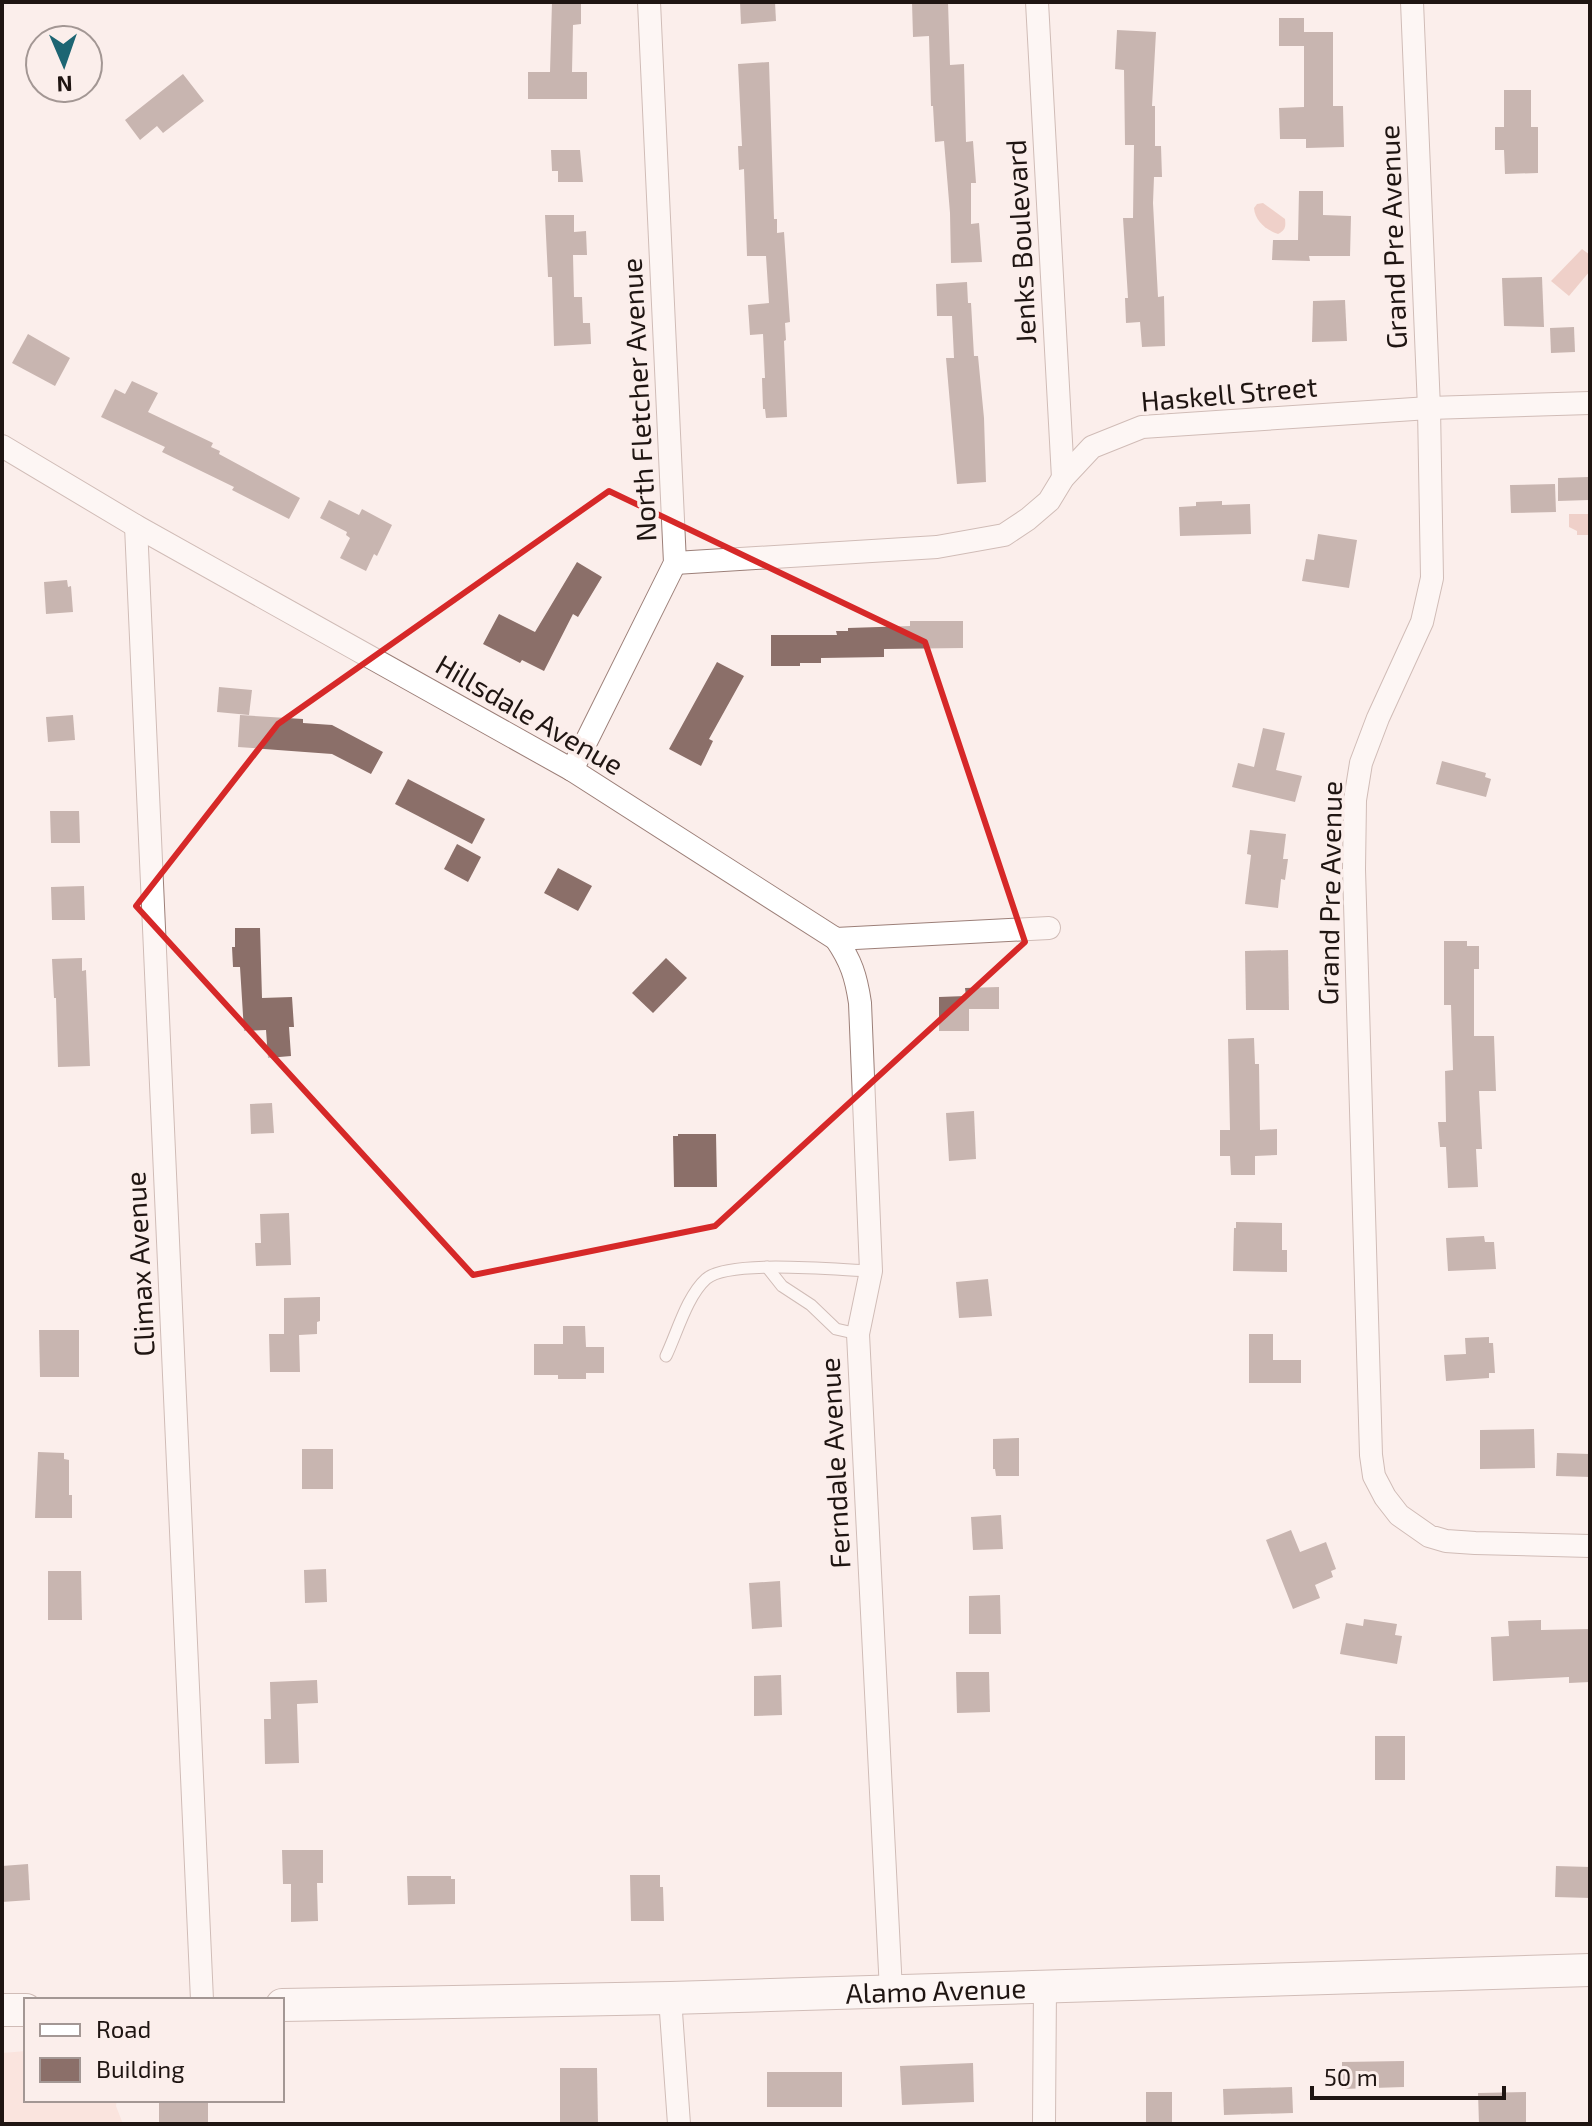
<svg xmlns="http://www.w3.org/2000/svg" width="1592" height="2126" font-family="'Exo 2',sans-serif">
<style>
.green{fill:#f8d7cf}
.water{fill:#e1ac9f}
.building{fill:#8b6f69}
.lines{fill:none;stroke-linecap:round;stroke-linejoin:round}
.lane-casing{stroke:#9c7f78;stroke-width:13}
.street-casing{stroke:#9c7f78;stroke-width:24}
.secondary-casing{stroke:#9c7f78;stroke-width:34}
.lane{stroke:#fff;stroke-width:11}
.street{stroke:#fff;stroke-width:22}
.secondary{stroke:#fff;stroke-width:32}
.marked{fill:none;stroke:#d62828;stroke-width:6;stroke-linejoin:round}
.labels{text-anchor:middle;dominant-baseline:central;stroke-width:7;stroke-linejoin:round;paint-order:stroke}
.street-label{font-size:28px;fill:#1f1512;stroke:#fbeeeb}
</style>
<rect width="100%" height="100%" fill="#fbeeeb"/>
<!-- green -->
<path class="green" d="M26,2051V2100H117L116,2106L123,2124H2V2053Z"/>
<!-- water -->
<g class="water">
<path d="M1263,203L1285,219C1286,227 1285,230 1278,234C1266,230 1255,221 1254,208L1257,204Z"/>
<path d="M1582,249L1590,255V271L1569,296L1551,281Z"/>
<path d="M1569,514H1590V535H1577V531L1569,527Z"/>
</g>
<!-- building -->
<g class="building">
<path d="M552,2H581V24L573,25L572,72H587V99H528V72H550Z"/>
<path d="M740,2H775L776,21L741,24Z"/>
<path d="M912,2H948L950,65L964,64L966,142L973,141L976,183H971V224L979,223L982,262L951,263L950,213L944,141L935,142L933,106H931L929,36L913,37Z"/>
<rect x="1279" y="18" width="25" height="28"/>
<path d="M1117,30L1156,32L1152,106H1155V146H1161L1162,177H1154L1153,203L1158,297L1164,296L1165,346L1142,347L1140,322L1126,323L1125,298H1128L1123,218H1133L1134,145H1125L1124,70L1115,69Z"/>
<path d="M1304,32H1333V106H1343L1344,147L1306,148V139H1280L1279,108L1304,107Z"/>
<path d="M769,62L774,219H777V233L784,232L790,322L785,323L786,340L784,341L787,417L766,418L765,409H763L762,378H765L763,334L750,335L748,305L769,303L766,256H747L744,169L739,170L738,146H742L738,64Z"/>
<path d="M183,74L204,101L163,133L157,126L140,140L125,120Z"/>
<path d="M1504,90H1531V127H1538V173L1505,174L1504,150H1495V127H1504Z"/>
<path d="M551,150H580L583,182H558V171H552Z"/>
<path d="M1299,191H1323V215L1351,216L1350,256H1309L1310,261L1272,260L1273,240H1298Z"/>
<path d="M545,215H574V232L586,231L587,255H573L574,297H582L583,323H590L591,344L554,346L552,277H548Z"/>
<path d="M1542,277L1544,327L1504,326L1502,278Z"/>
<path d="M967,282L968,303H971L974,356H978L984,418L986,482L957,484L946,358H954L952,316H937L936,284Z"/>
<path d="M1345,300L1347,341L1312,342L1313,301Z"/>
<path d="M1574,327L1575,352L1551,353L1550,328Z"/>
<path d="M28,334L70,358L55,386L12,363Z"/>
<path d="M132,381L158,393L148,412L213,443L211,447L220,451L219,454L300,498L289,519L232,490L234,487L162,452L165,447L101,417L115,389L125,394Z"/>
<path d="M1588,477L1589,500L1558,501V478Z"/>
<path d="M1555,484L1556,512L1511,513L1510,485Z"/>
<path d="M329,500L359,515L362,509L392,525L377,556L374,554L366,571L340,558L350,538L346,535L347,532L320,518Z"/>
<path d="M1222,501V505L1250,504L1251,534L1180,536L1179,507L1196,506V502Z"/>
<path d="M1318,534L1357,540L1349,588L1302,581L1306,559L1314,560Z"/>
<path d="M577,562L602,577L578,617L573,614L544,671L522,660L520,663L483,644L499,614L535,632Z"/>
<path d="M67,580L68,587L71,586L73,612L46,614L44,582Z"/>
<path d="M910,621H963V648L884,649V657L821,658V663H800V666H771V635H837L836,631H848V628L910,626Z"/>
<path d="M717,662L744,676L709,739L713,741L701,766L669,749Z"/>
<path d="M219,687L252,690L249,715L217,712Z"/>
<path d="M73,715L75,740L48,742L46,717Z"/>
<path d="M240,715L303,719V723L332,725L383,752L371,774L332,754L238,747Z"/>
<path d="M1263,728L1285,733L1276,770L1302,776L1295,802L1232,787L1238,763L1254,767Z"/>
<path d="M1442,761L1486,773L1485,777L1491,779L1486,797L1436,784Z"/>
<path d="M408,779L485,819L472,844L395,804Z"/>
<path d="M50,811H79L80,843H51Z"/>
<path d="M1250,830L1286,834L1283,859H1288L1285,880L1281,879L1278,908L1245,904L1251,855L1247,854Z"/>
<path d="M457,844L481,857L468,882L444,869Z"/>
<path d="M558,868L592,886L578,911L544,893Z"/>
<path d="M84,886L85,920H52L51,887Z"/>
<path d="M235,928H260L262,998L292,997L294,1027H289L291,1056L268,1058L266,1030L244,1031L240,967H233L232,947H235Z"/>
<path d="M1444,941H1467V946H1479V969H1474V1036H1494L1496,1091H1479L1482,1149H1476L1478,1187L1448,1188L1446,1147H1440L1438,1122H1446L1445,1071L1453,1070L1451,1005H1444Z"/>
<path d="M1288,950L1289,1010H1246L1245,951Z"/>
<path d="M82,958V971L86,970L90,1066L58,1067L56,998H54L52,959Z"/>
<path d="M666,958L687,978L653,1013L632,993Z"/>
<path d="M999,987V1009H969V1031H939V997L966,996L965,988Z"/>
<path d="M1254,1038L1255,1064H1259L1260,1130L1277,1129V1155L1255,1156V1175H1231L1230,1156H1220V1130H1230L1228,1039Z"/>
<path d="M272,1103L274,1133L251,1134L250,1104Z"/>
<path d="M974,1111L976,1159L949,1161L946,1113Z"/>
<path d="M678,1134H716L717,1187H674L673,1136H678Z"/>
<path d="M289,1213L291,1265L256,1266L255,1243H261L260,1214Z"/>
<path d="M1236,1222L1282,1223V1250H1287V1272L1233,1271L1234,1228H1236Z"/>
<path d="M1484,1236L1485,1242H1494L1496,1269L1448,1271L1446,1238Z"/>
<path d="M988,1279L992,1316L959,1318L956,1282Z"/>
<path d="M320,1297V1321L317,1322V1334L299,1335L300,1372H270L269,1334H284V1298Z"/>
<path d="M563,1326H585L586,1347H604V1373H586V1379H558V1375H534V1344H563Z"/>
<path d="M39,1330H79V1377H40Z"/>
<path d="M1249,1334H1273V1360H1301V1383H1249Z"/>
<path d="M1489,1337V1343H1493L1495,1373H1489V1378L1446,1381L1444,1355L1466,1354L1465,1338Z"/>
<path d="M1534,1429L1535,1468L1480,1469V1430Z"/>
<path d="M1019,1438V1476H996L995,1469H993V1439Z"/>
<rect x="302" y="1449" width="31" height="40"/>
<path d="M38,1452L64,1453V1459L69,1460V1495H72V1518H35Z"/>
<path d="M1557,1453L1590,1454V1477L1556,1476Z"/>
<path d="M1001,1515L1003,1549L973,1550L971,1517Z"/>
<path d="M1291,1530L1300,1552L1326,1542L1336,1569L1331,1571L1333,1577L1315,1585L1320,1598L1293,1609L1266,1540Z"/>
<path d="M326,1569L327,1602L305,1603L304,1570Z"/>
<path d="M48,1571H81L82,1620H48Z"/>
<path d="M780,1581L782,1627L752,1629L749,1583Z"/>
<path d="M1000,1595L1001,1634H969V1596Z"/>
<path d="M1364,1619L1397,1624L1395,1635L1402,1636L1397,1664L1340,1654L1346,1623L1363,1626Z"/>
<path d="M1541,1620V1630L1590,1629V1682L1569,1683V1677L1493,1681L1491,1637L1509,1636L1508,1621Z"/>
<path d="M956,1672H989L990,1712L957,1713Z"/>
<path d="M781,1675L782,1715L754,1716V1676Z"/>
<path d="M317,1680L318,1703L297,1704L299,1763L265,1764L264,1719H271L270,1682Z"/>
<rect x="1375" y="1736" width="30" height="44"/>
<path d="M282,1850H323V1883H317L318,1921L291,1922V1884H283Z"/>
<path d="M28,1864L30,1900L2,1902V1866Z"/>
<path d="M1556,1866L1590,1867V1898L1555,1897Z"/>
<path d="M630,1875H660V1887H663L664,1921H631Z"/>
<path d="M407,1876H451V1879H455V1904L408,1905Z"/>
<path d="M1404,2061V2087L1342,2089V2062Z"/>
<path d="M973,2063L974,2102L902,2105L900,2066Z"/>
<path d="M560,2068H597L598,2124H560Z"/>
<rect x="767" y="2072" width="75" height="35"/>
<path d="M1292,2087L1293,2113L1224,2115L1223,2089Z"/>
<rect x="1146" y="2092" width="26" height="32"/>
<path d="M1526,2092V2124H1479L1478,2093Z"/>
<rect x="159" y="2100" width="49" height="24"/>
</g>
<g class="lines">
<defs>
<g id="lane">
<path d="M767,1267L782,1286L811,1305L836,1329L858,1334"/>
<path d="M666,1356C677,1333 687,1296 706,1279C729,1259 837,1270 871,1271"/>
</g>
<g id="street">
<path d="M1037,2L1063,478"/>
<path d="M1412,2L1429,408L1432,578L1422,622L1378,718L1361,763L1355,800L1354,869L1371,1455L1374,1476L1385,1497L1399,1515L1429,1536L1446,1541L1475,1543L1590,1546"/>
<path d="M2,446L136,526L572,770L836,939L1049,928"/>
<path d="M136,526L202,2000"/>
<path d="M675,563L937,547L1004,535L1028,519L1049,501L1063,478L1092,447L1142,427L1429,408L1590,403"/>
<path d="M572,770L675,563L649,2"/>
<path d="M836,939C851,961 856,976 860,1003L871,1271L858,1334L891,1991"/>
<path d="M670,1998L679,2124"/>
<path d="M1044,2124L1045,1986"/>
</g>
<g id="secondary">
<path id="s1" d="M282,2005L670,1998L1590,1970"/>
<path d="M2,2010H26"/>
</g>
</defs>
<!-- lane casing -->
<use href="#lane" class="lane-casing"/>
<!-- street casing -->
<use href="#street" class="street-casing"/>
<!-- secondary casing -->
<use href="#secondary" class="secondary-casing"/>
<!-- lane -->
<use href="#lane" class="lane"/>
<!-- street -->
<use href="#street" class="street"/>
<!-- secondary -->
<use href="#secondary" class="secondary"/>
</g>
<!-- marked area -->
<path d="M0 0H1592V2126H0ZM609,491L925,642L1025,942L715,1226L473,1275L136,906L278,724Z" fill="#fbeeeb" fill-opacity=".55" fill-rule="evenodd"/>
<path class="marked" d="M609,491L925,642L1025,942L715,1226L473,1275L136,906L278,724Z"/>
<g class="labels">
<!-- street labels -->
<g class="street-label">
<text transform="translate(1392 237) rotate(-92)">Grand Pre Avenue</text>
<text transform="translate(1020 242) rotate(-93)">Jenks Boulevard</text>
<text transform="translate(1229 393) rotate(-5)">Haskell Street</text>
<text transform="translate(638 400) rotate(-93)">North Fletcher Avenue</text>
<text transform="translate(530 714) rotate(30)">Hillsdale Avenue</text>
<text transform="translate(1329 893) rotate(-89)">Grand Pre Avenue</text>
<text transform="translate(139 1264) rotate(-93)">Climax Avenue</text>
<text transform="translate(834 1463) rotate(-93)">Ferndale Avenue</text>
<text stroke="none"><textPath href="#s1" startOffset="654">Alamo Avenue</textPath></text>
</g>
</g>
<!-- border -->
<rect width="1592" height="2126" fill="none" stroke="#1f1512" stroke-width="8"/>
<!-- legend -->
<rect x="24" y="1998" width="260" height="104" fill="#fbeeeb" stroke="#a39794" stroke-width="2"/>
<rect x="40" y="2024" width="40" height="12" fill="#ffffff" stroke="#a39794" stroke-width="2"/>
<text x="96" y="2038" font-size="24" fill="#1f1512">Road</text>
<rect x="40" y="2058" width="40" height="24" fill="#8b6f69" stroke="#a39794" stroke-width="2"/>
<text x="96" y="2078" font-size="24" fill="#1f1512">Building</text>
<!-- north arrow -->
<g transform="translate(64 64) rotate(178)"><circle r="38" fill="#fbeeeb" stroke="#a39794" stroke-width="2"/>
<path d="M0-6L14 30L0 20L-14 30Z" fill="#1d6573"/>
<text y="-12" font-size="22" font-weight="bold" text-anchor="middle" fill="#1f1512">N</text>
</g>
<!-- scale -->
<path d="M1312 2086v12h192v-12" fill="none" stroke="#1f1512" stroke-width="4"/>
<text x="1324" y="2086" font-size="24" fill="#1f1512" stroke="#fbeeeb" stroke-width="6" paint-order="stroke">50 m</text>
</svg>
